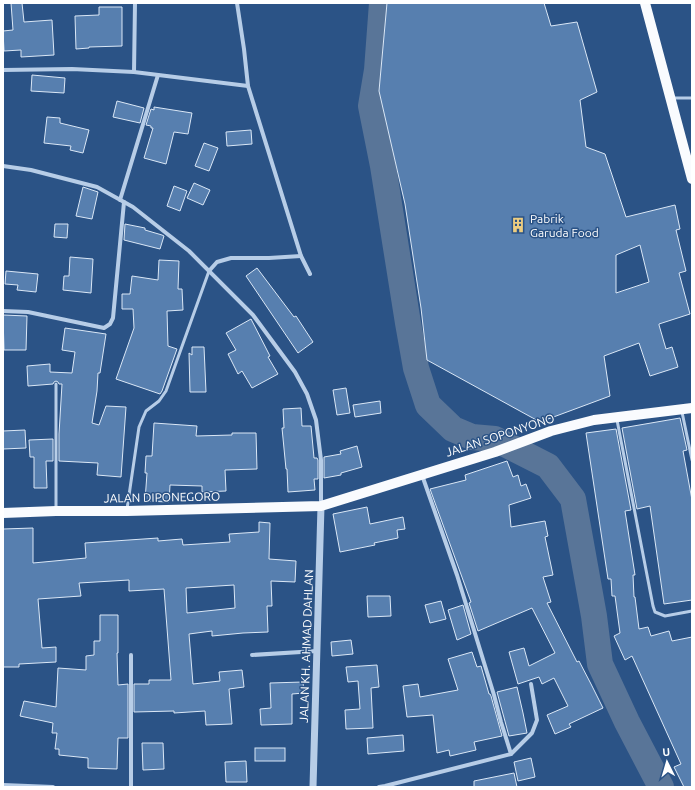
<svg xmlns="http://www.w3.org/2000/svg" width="695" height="790" font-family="Ubuntu,sans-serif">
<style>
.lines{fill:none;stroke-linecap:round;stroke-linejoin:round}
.river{stroke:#597598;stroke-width:26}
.building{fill:#577faf;stroke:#dae7f6;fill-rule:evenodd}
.service{stroke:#b7cde7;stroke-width:3}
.minor{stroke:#b7cde7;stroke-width:4}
.tertiary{stroke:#b7cde7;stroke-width:7}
.primary{stroke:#f9fbfe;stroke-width:10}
.labels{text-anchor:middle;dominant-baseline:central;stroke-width:3;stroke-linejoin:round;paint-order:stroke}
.poi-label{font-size:12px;fill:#fff;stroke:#2b5386;text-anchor:start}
.street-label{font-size:12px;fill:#fff;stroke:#2b5386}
</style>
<rect width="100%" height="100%" fill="#2b5386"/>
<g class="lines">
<!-- river -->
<path class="river" d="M382,3L377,70L371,106L383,166L408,323L416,368L428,405L453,429L472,437L495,439L548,466L573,499L594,616L600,664L627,722L661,787"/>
</g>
<!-- building -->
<g class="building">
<path d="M11,3H22L24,22L52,20L54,55L21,57V50L4,51L3,31L13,30Z"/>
<path d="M387,3H544L551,26L577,22L597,92L580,100L586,147L605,154L626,217L675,205L680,229L676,230L686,271L679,273L690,314L659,324V325L666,349L672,347L678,367L650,376L639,343L604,356L610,396L540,422L427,360L421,308L405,204L379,91ZM640,245L649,282L616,293V255Z"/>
<path d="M99,7H122V46L89,47V48L76,49L75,16L99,15Z"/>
<path d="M32,75L65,78L64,93L31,91Z"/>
<path d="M117,101L144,108L140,123L113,117Z"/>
<path d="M154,107L192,113L188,134L174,132L166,164L144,158L153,128H151V126L146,125L151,109L154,110Z"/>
<path d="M47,117L60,118V123L89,130L83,153L70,150L71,146L44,143Z"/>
<path d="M251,130L252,144L227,146L226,132Z"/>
<path d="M204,143L218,148L209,171L195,166Z"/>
<path d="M194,183L210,190L203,205L187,198Z"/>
<path d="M174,186L187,191L180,211L167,206Z"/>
<path d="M83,187L98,192L92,219L76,216Z"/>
<path d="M55,224H68L67,238L54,237Z"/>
<path d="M125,224L145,228V230L162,235L164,236L160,249L124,240Z"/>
<path d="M70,257L93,259L91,293L63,290L64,276H69Z"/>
<path d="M159,260L179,261L178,289H182L183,310L167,311L168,346L177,349L162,391L160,394L116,379L134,328L133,309H122V294H130L132,276L158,280Z"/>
<path d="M257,268L294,317L296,316L313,342L298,353L246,276Z"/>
<path d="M6,271L38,274L36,292L17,290L18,285L5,284Z"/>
<path d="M3,315L27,316L26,350H4Z"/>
<path d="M251,319L270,356L268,357L278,374L252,388L242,371L238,374L228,354L236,350L226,333Z"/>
<path d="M65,328L106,334L100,373H98L97,391L92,423L99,425L106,406L126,407L121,477L97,475L98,463L59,461V434L62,384H59L58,382L56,381L54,382L53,384L28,386L27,366L50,364V372L72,373L75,352L62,350Z"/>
<path d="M192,347H204L206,392H190L189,353L192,355Z"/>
<path d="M346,388L350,413L337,415L333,390Z"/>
<path d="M380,401L381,413L355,417L353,405Z"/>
<path d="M301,408L302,426H311L314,458H317L318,460V479H314L315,490L288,492L287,469H286L282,428H284L283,409Z"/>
<path d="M680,418L687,450L683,451L692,500V600L664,604L650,506L637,509L622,428Z"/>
<path d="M154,423L197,426L196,436L232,435V433H256L257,469L225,470L226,491L202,492V486L170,485L169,502L145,501L147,473H145L146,456H152Z"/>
<path d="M616,429L631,510L625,511L635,575H633L634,597H635L639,629L648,627L651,636L669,631L672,641L692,637V787H684L674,767L681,764L632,656L625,660L614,636L620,633L615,596H612L611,579H608L586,433Z"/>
<path d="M25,430L26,448L3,449V431Z"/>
<path d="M53,439V461H46L47,488H34V457H30L29,440Z"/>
<path d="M357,446L362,467L341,473V475L324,478V457L341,454L340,451Z"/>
<path d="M507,461L513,477L518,475L521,486L526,484L531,498L509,505L511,527L545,521L548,536L545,537L553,575L543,577L551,602L547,603L577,662L579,661L591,684L603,708L569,724L571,727L555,734L547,715L568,706L554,678L542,684L539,677L518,684L509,652L524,648L529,666L555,653L532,608L478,631L469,603L471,602L430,489L466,480L465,475Z"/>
<path d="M367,507L370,524L403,517L405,529L397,530L398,538L374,543L375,545L340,552L333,514Z"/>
<path d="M259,522L270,523L269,559L296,561L295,582L271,581L272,606H267L268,632L243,633L212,636V631L189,634L193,684L220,681L219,672L242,670L244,687L229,689L232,724L206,725L205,711L174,713V711L134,712V684H149V680H171L164,589L129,591V580L79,583L81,596L38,599L42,648L56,647V662L19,664V667H3V529L33,528V563L86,558L85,543L158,538V541L182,539L183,545L230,542L229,534L259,532ZM234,585L235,608L187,613L186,588Z"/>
<path d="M367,596H390L391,616L368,617Z"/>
<path d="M441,601L446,619L430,623L425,605Z"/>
<path d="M463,605L471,634L457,640L448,610Z"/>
<path d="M100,615H118V653H117L118,685L128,684V738H118L117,769L88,768V758L59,755V749H55L57,733H52L53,723L20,716L24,701L56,707L58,668L86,670V656L94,655V641H100Z"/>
<path d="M351,640L353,654L332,656L331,642Z"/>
<path d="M472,652L477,667L481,666L489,694H490L491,696L502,736L474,742L476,750L450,756L449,750L437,753L433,715L407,717L403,686L418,684L420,697L458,690L448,659Z"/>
<path d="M377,665L379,687L371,688L373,728L346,729L345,710L360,709L358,681L348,682L346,667Z"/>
<path d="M303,682L304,693L292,694V724L261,725L260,709L271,708L270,683Z"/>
<path d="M517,687L523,713L527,733L509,736L497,692Z"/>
<path d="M403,735L404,751L368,754L367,738Z"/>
<path d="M142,743H163L164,769L143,770Z"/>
<rect x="255" y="748" width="30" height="13"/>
<path d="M531,758L535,777L518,781L514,762Z"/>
<path d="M246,761L247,782H226L225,762Z"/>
<path d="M514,773L517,787H474V781Z"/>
</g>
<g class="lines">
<!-- service -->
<g class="service">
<path d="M672,98H692"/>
<path d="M682,412L692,460"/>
<path d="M617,420L653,606L655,612L665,616L692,611"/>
<path d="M127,509L139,427L146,411L159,401L166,391L209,271"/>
<path d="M56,510V384"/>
</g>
<!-- minor -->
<g class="minor">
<path d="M237,3L244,49L248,86L301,256L310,274"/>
<path d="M3,70L72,69L134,72L248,86"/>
<path d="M134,72L135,3"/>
<path d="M3,166L31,170L97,187L133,207L189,251L253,315L295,372L307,394L316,420L321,460V505"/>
<path d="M120,200L158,75"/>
<path d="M209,271L217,262L231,258H269L301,256"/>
<path d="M3,311L28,312L104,328L110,324L113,318L124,202"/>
<path d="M252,655L317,651"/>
<path d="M511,754L532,733L537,720L531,684"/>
<path d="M3,785L53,787"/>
<path d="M131,787V655"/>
<path d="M379,787L385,786L511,754L501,722L494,695L457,575L422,475"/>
</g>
<!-- tertiary -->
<path class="tertiary" d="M313,787L321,506"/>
<!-- primary -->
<g class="primary">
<path d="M645,3L692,179"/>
<path d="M3,513L56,511H127L321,506L495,452L551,431L594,420L692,408"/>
</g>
</g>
<!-- icons -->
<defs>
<symbol id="building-bare" viewBox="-9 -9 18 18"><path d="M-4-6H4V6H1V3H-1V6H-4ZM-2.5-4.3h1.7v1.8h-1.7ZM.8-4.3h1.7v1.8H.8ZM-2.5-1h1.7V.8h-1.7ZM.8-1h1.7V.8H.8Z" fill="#edcd80" stroke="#2b5386" stroke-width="2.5" paint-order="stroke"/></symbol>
</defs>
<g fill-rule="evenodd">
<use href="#building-bare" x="507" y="214" width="22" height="22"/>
</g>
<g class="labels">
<!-- poi labels -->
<g class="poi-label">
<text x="530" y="218">Pabrik<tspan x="530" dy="14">Garuda Food</tspan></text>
</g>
<!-- street labels -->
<g class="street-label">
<text transform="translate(500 435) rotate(-18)">JALAN SOPONYONO</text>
<text transform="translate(162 497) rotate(-1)">JALAN DIPONEGORO</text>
<text transform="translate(306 646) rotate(-88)">JALAN KH. AHMAD DAHLAN</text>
</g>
</g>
<!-- border -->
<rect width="695" height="790" fill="none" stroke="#ffffff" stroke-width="8"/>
<!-- north arrow -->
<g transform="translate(667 762) rotate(355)" stroke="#2b5386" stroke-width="3" paint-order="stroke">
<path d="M0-3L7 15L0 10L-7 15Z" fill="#ffffff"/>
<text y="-6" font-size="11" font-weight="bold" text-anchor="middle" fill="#ffffff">U</text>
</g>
</svg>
